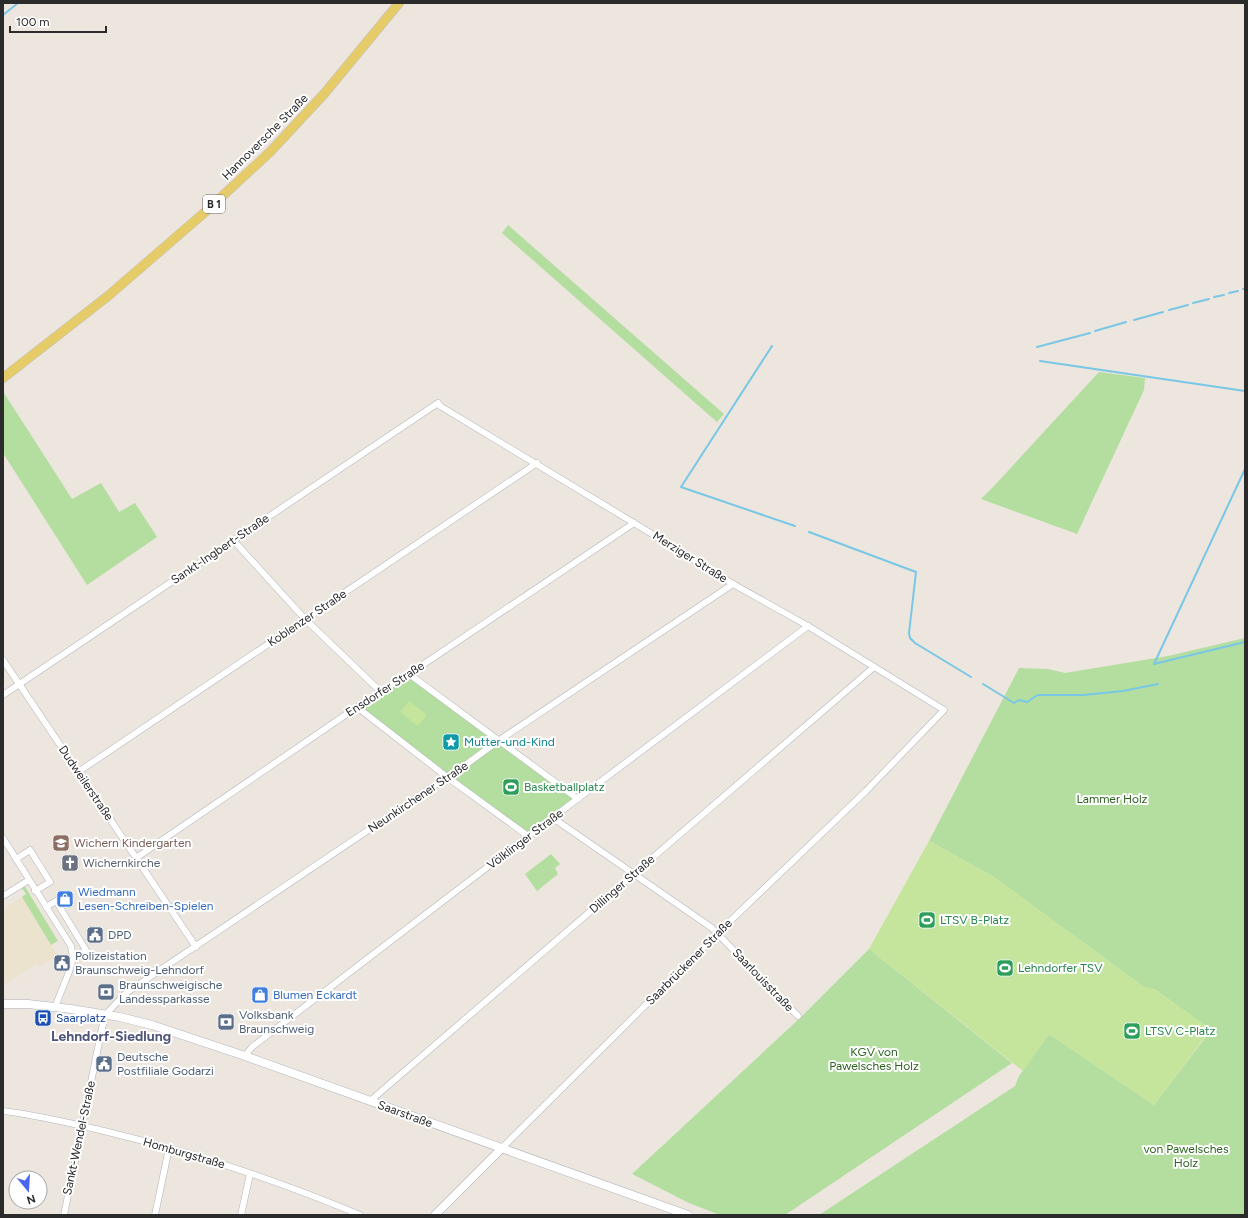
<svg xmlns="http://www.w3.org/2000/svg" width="1248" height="1218" font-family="Figtree,sans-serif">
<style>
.education{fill:#ece3cf}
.green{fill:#b3de9f}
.pitch{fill:#c4e59b}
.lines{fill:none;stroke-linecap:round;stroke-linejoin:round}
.stream{stroke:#79c7e6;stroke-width:2}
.street-casing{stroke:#b2b4bd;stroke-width:7}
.secondary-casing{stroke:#b2b4bd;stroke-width:9}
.primary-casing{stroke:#c4c4c4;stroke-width:10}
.street{stroke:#fff;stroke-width:6}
.secondary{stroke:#fff;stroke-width:8}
.primary{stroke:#e6cb69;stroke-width:9}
.labels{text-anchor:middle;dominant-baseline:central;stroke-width:4;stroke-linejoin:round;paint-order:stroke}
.shield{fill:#fff;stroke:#6b6b6b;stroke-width:1}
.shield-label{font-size:11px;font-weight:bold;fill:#2b2b2b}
.street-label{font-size:12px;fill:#2b2b2b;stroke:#fff}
.culture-label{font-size:12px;fill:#0d838f;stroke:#fff;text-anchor:start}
.leisure-label{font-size:12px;fill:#27864d;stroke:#fff;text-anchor:start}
.park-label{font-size:12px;fill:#2d6320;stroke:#fff}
.education-label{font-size:12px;fill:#785e54;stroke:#fff;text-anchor:start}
.worship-label{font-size:12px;fill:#5b616d;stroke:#fff;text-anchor:start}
.shop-label{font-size:12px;fill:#366cbe;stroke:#fff;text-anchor:start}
.service-label{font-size:12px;fill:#4e5e75;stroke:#fff;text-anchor:start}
.transit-label{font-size:12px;fill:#164399;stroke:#fff;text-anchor:start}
.quarter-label{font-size:14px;font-weight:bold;fill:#4e5579;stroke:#fff}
</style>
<rect width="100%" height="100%" fill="#ece6de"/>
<!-- education -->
<path class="education" d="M22,897L58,956L39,967L37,964L3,985V908Z"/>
<!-- green -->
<g class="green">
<path d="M508,225L724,414L717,422L502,233Z"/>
<path d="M1099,372L1145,378L1144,390L1077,534L981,499L994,486Z"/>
<path d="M4,393L72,499L101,483L119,512L135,503L157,537L87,585L3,453V394Z"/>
<path d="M1245,638V1215H819L1015,1086L1019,1076L1049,1034L1154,1105L1211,1030L1156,990L1144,987L994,877L929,841L1019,668L1048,669L1065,673L1168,656Z"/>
<path d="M409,674L578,799L528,836L357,707Z"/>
<path d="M551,854L560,864L555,868L558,874L537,891L525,874Z"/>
<path d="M24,885L58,941L51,945L22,897L26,894L21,887Z"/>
<path d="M869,949L1012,1063L785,1215H720L689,1203L632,1174L800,1018Z"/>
</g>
<!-- pitch -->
<g class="pitch">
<path d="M409,701L427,715L418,726L400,712Z"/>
<path d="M510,778L521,786L512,796L502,788Z"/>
<path d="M929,841L994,877L1144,987L1156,990L1211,1029L1154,1105L1049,1034L1023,1071L869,949Z"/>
</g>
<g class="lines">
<!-- stream -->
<g class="stream">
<path d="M3,15L18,3"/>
<path d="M1243,289H1245"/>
<path d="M1229,293L1238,291"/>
<path d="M1214,297L1224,295"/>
<path d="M1193,303L1209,299"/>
<path d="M1169,310L1188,305"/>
<path d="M1134,320L1163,312"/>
<path d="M1095,331L1126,322"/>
<path d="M772,346L681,487L795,526"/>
<path d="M1037,347L1090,333"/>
<path d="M1040,361L1245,391"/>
<path d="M809,532L916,572L909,633L910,638L915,643L971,677"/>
<path d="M1154,664L1245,469"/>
<path d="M1154,664L1245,642"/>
<path d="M983,684L1014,703L1019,700L1027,702L1038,695H1083L1123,691L1158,684"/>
</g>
<defs>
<g id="street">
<path d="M233,540L305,619L381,692"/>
<path d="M3,660L196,947"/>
<path d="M409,674L578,799"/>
<path d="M3,695L438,403L440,406L634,523L733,584L808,626L944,710L866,791L724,927L502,1148"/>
<path d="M357,707L447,777L528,836"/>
<path d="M78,772L537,463"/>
<path d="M553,818L712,928L798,1016"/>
<path d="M3,838L71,946L73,958L69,972L55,1007"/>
<path d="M136,858L357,707L409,674L634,523"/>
<path d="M16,859L30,850L50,882L35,891"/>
<path d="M3,896L29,880"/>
<path d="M46,907L56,901L86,950L73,958"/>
<path d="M245,1056L252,1047L528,836L808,626"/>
<path d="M370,1101L874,667"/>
<path d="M3,1111C37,1115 70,1123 104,1131C191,1152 277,1180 360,1215"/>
<path d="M64,1215L102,1028L106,1014L126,993L468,763L498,741L733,584"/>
<path d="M155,1215L169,1148"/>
<path d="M241,1215L250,1174"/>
</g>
<g id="secondary">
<path d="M3,1004H28L71,1009L120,1017L152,1025L245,1056L688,1215"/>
<path d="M435,1215L502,1148"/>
</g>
<path id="primary" d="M3,378L108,296L204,213L270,152L324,94L399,3"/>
</defs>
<!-- street casing -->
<use href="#street" class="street-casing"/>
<!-- secondary casing -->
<use href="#secondary" class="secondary-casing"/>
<!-- primary casing -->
<use href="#primary" class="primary-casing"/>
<!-- street -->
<use href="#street" class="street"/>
<!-- secondary -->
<use href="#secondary" class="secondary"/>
<!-- primary -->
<use href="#primary" class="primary"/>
</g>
<!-- icons -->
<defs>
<symbol id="sight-square" viewBox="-11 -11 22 22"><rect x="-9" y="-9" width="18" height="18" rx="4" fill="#0f9aa8" stroke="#fff"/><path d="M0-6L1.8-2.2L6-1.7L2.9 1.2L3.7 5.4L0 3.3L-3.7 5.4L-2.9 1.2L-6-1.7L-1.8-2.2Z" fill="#fff"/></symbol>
<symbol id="stadium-square" viewBox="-11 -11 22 22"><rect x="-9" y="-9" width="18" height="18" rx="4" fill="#2e9e5b" stroke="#fff"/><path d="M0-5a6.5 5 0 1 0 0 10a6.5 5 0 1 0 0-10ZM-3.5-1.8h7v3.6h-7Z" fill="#fff"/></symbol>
<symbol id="school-square" viewBox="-11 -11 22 22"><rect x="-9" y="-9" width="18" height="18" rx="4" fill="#8d6e63" stroke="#fff"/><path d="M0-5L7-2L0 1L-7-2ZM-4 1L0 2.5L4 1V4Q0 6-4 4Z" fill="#fff"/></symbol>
<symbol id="church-square" viewBox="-11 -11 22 22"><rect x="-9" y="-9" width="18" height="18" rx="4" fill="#6b7280" stroke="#fff"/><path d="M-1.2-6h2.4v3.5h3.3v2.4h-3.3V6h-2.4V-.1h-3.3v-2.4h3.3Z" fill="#fff"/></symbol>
<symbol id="shop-square" viewBox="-11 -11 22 22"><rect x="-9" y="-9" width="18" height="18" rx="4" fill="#3f7fe0" stroke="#fff"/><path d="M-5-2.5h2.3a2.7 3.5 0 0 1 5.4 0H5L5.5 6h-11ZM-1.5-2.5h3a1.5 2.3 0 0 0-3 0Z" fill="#fff"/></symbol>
<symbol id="civic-square" viewBox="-11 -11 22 22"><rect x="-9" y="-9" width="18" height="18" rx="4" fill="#5c6f8a" stroke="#fff"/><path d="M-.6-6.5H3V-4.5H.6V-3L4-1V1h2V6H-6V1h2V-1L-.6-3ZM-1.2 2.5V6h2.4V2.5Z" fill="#fff"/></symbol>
<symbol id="bank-square" viewBox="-11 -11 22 22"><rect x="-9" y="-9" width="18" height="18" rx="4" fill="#5c6f8a" stroke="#fff"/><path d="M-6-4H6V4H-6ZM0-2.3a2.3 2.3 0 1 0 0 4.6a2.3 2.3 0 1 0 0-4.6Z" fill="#fff"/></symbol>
<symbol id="bus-square" viewBox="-11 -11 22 22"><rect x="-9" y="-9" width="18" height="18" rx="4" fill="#1a4fb4" stroke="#fff"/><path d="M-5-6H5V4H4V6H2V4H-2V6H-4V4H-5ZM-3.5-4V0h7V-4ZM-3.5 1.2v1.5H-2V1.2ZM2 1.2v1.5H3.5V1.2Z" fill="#fff"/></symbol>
</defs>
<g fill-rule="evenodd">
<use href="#sight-square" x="441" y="732" width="20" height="20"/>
<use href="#stadium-square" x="501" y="777" width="20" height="20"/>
<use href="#school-square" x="51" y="833" width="20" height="20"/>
<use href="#church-square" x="60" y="853" width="20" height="20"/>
<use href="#shop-square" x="55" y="889" width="20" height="20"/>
<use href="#stadium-square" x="917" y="910" width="20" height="20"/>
<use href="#civic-square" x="85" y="925" width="20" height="20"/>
<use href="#civic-square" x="52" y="953" width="20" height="20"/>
<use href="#stadium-square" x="995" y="958" width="20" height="20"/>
<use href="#bank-square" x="96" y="982" width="20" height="20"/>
<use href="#shop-square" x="250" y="985" width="20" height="20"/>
<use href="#bus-square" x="33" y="1008" width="20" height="20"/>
<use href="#bank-square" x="216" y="1012" width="20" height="20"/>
<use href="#stadium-square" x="1122" y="1021" width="20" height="20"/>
<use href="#civic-square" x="94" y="1054" width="20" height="20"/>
</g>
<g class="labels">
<!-- shield labels -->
<rect class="shield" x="203" y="195" width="22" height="18" rx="3"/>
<g class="shield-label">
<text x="214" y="204">B 1</text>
</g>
<!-- street labels -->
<g class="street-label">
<text transform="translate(265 137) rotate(-45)">Hannoversche Straße</text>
<text transform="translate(220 549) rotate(-34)">Sankt-Ingbert-Straße</text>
<text transform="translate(690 557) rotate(32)">Merziger Straße</text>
<text transform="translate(307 618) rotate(-34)">Koblenzer Straße</text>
<text transform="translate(385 689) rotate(-33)">Ensdorfer Straße</text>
<text transform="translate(86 783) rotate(56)">Dudweilerstraße</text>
<text transform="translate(418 797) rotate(-34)">Neunkirchener Straße</text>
<text transform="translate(525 839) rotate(-37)">Völklinger Straße</text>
<text transform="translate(622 884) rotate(-41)">Dillinger Straße</text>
<text transform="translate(689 962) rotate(-45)">Saarbrückener Straße</text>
<text transform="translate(763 980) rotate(46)">Saarlouisstraße</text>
<text transform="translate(405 1114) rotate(20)">Saarstraße</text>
<text transform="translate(79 1138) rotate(-78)">Sankt-Wendel-Straße</text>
<text transform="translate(184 1153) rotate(16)">Homburgstraße</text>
</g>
<!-- culture labels -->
<g class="culture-label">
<text x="464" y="742">Mutter-und-Kind</text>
</g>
<!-- leisure labels -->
<g class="leisure-label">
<text x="524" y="787">Basketballplatz</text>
<text x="940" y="920">LTSV B-Platz</text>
<text x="1018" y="968">Lehndorfer TSV</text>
<text x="1145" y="1031">LTSV C-Platz</text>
</g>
<!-- park labels -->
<g class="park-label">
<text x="1112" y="799">Lammer Holz</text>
<text x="874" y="1052">KGV von<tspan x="874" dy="14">Pawelsches Holz</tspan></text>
<text x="1186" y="1149">von Pawelsches<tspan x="1186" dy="14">Holz</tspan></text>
</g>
<!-- education labels -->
<g class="education-label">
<text x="74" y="843">Wichern Kindergarten</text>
</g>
<!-- worship labels -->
<g class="worship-label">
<text x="83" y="863">Wichernkirche</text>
</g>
<!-- shop labels -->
<g class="shop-label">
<text x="78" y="892">Wiedmann<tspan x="78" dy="14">Lesen-Schreiben-Spielen</tspan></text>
<text x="273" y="995">Blumen Eckardt</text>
</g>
<!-- service labels -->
<g class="service-label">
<text x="108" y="935">DPD</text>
<text x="75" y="956">Polizeistation<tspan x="75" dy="14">Braunschweig-Lehndorf</tspan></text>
<text x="119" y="985">Braunschweigische<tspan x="119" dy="14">Landessparkasse</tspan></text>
<text x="239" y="1015">Volksbank<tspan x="239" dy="14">Braunschweig</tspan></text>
<text x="117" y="1057">Deutsche<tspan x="117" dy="14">Postfiliale Godarzi</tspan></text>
</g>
<!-- transit labels -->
<g class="transit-label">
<text x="56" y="1018">Saarplatz</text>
</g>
<!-- quarter labels -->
<g class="quarter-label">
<text x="111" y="1036">Lehndorf-Siedlung</text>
</g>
</g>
<!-- border -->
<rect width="1248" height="1218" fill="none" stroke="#2b2b2b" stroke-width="8"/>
<!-- north arrow -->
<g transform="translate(28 1190) rotate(162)"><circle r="19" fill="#ffffff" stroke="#aaaaaa"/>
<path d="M0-3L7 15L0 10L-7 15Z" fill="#4b66ed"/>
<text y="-6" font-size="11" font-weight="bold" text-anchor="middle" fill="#2b2b2b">N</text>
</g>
<!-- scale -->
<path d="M10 26v6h96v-6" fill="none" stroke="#2b2b2b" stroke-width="2"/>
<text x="16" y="26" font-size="12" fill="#2b2b2b" stroke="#ffffff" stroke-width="3" paint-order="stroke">100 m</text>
</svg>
